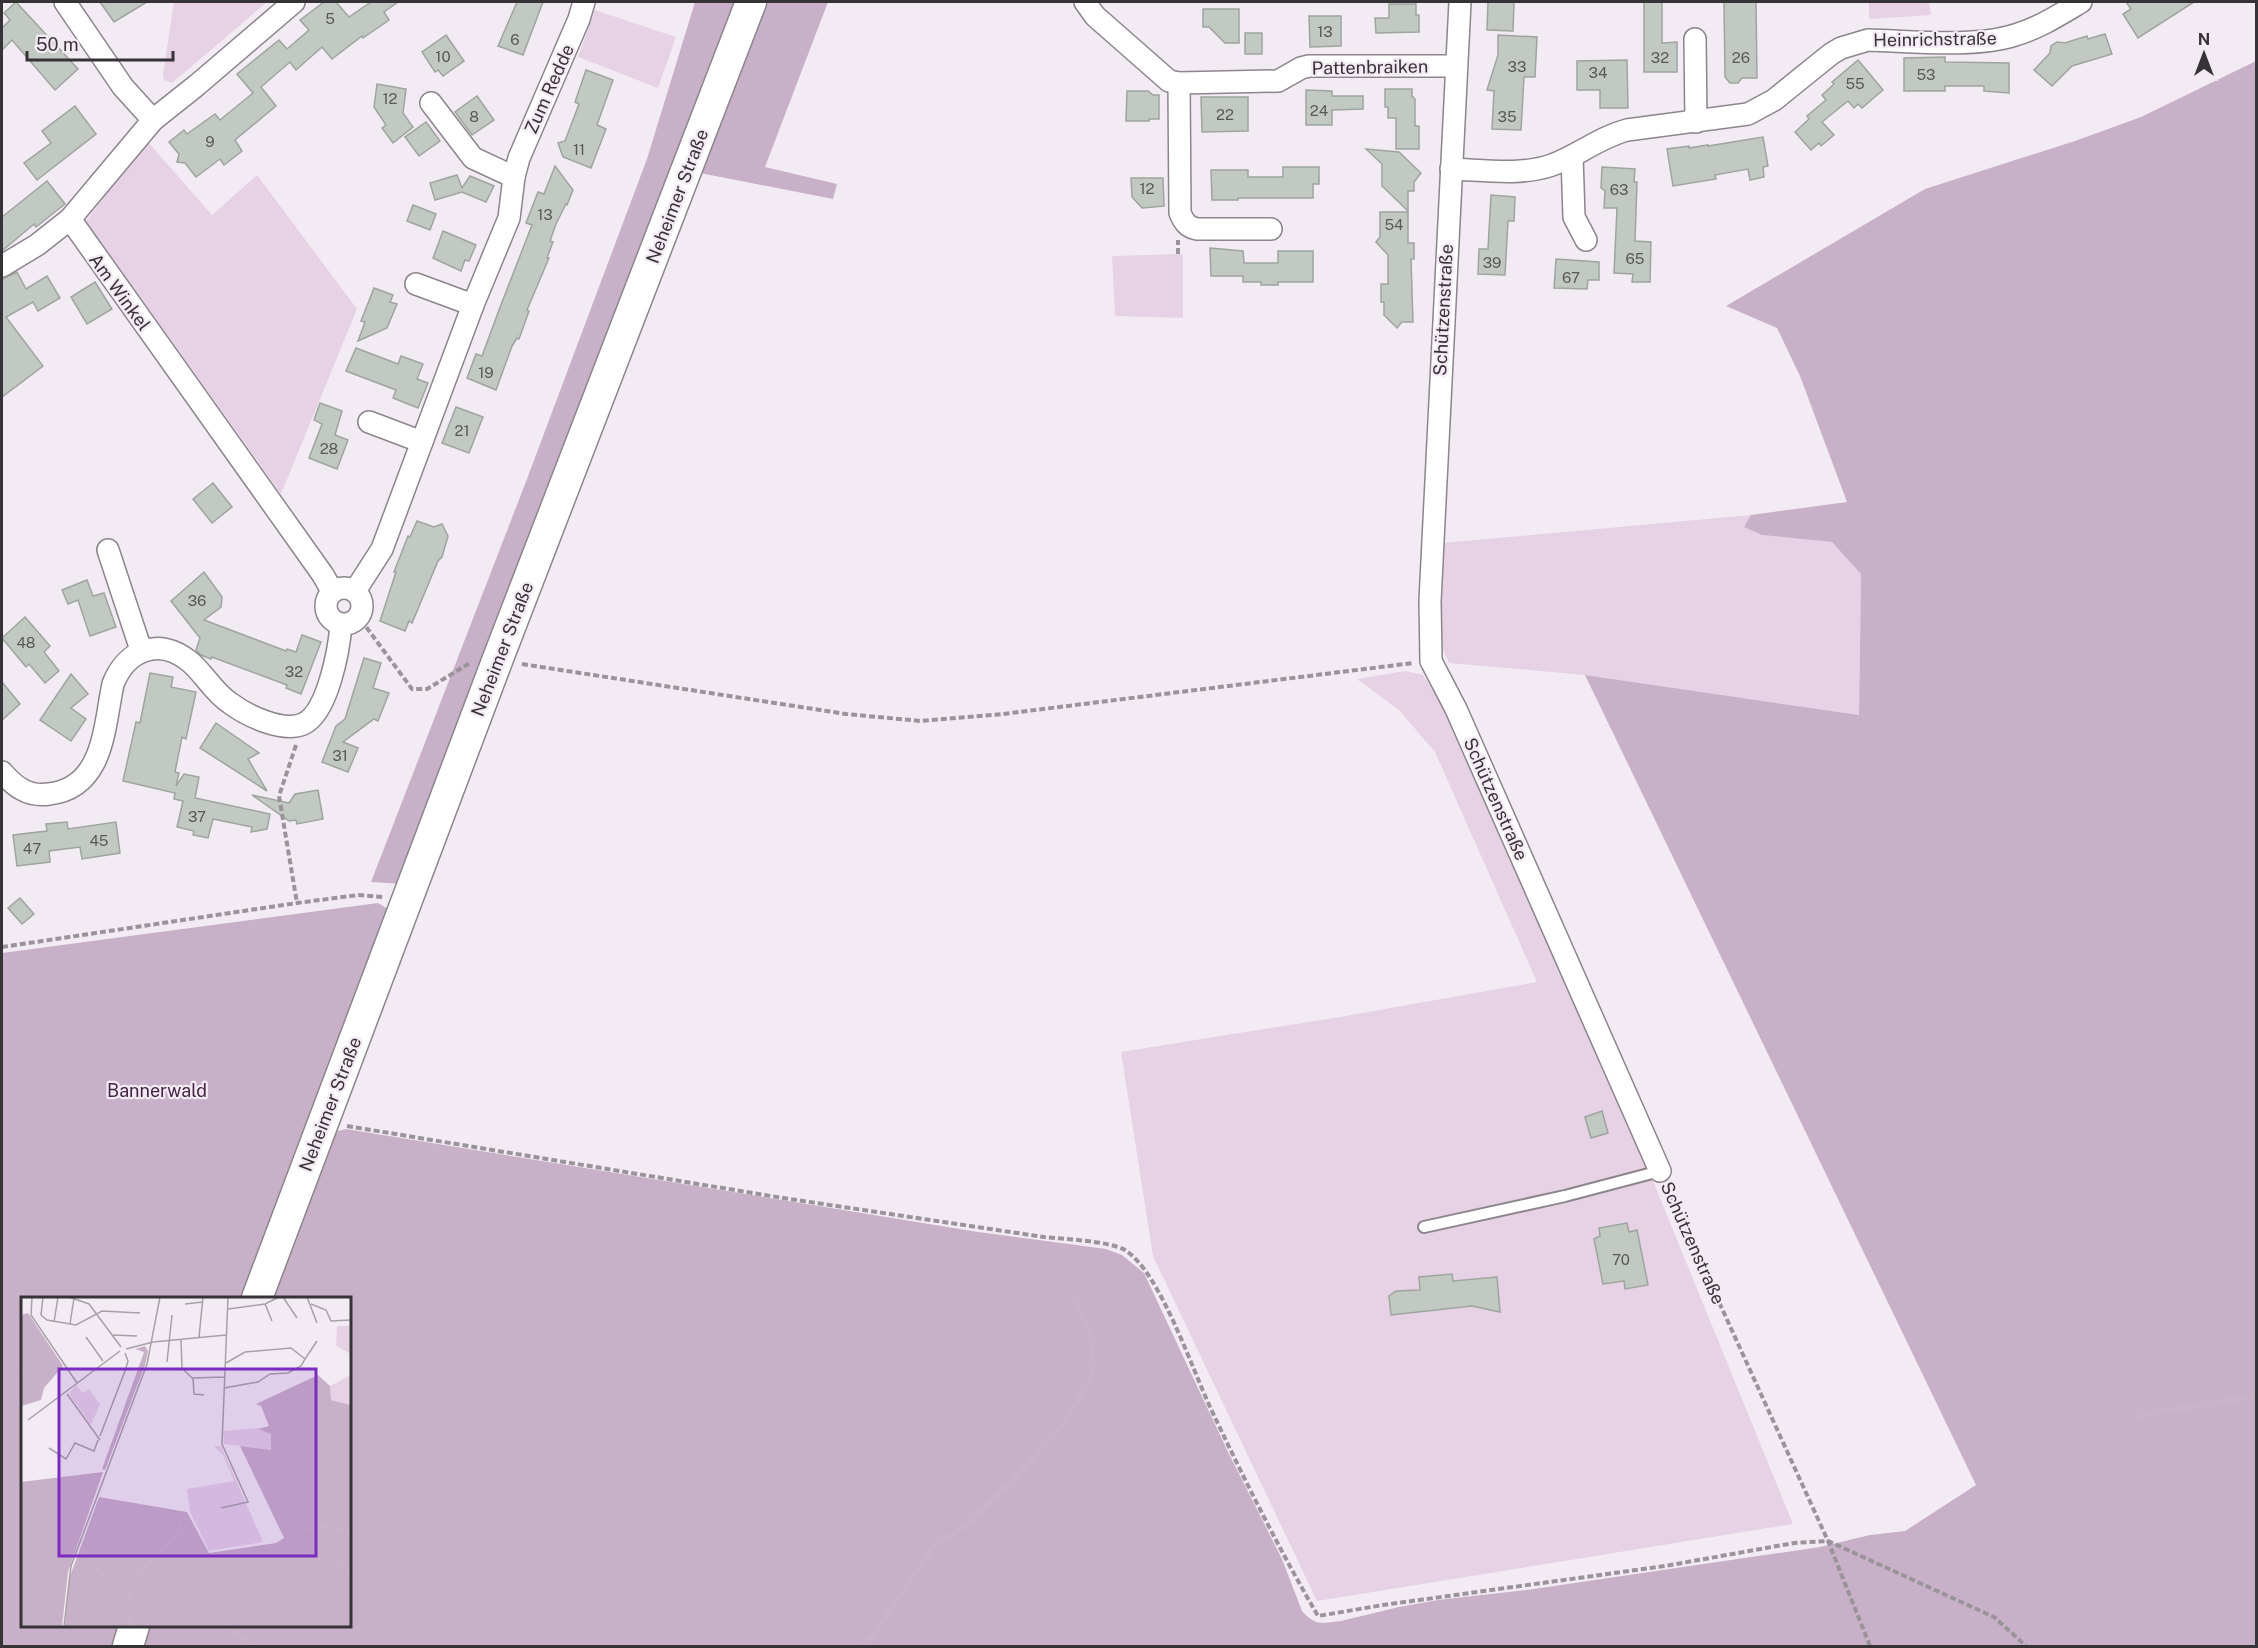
<svg xmlns="http://www.w3.org/2000/svg" width="2258" height="1648" font-family="'Public Sans',sans-serif">
<style>
.green{fill:#e6d1e5}
.forest{fill:#c8b0c8}
.lines{fill:none;stroke-linecap:round;stroke-linejoin:round}
.stream{stroke:#cab2c9;stroke-width:6}
.building{fill:#c2c9c2;stroke:#9da59e;stroke-width:1.5}
.service-casing{stroke:#8c858c;stroke-width:14}
.minor-casing{stroke:#8c858c;stroke-width:24}
.secondary-casing{stroke:#8c858c;stroke-width:33}
.path{stroke:#9a949a;stroke-width:4;stroke-dasharray:6 3;stroke-linecap:butt}
.service{stroke:#fff;stroke-width:10}
.minor{stroke:#fff;stroke-width:21}
.secondary{stroke:#fff;stroke-width:30}
.labels{text-anchor:middle;dominant-baseline:central;stroke-width:4.5;stroke-linejoin:round;paint-order:stroke}
.number-label{font-size:15px;fill:#595859}
.street-label{font-size:18px;fill:#363336;stroke:#f3ebf3}
.park-label{font-size:18px;fill:#442345;stroke:#f3ebf3}
.inset-river{fill:none;stroke:#cab2c9;stroke-width:3}
.inset-road{fill:none;stroke:#a7a1a7;stroke-width:1.5}
.view{fill:#7b2cbf;fill-opacity:0.15;stroke:#7b2cbf;stroke-width:3}
.inset-edge{fill:none;stroke:#363336;stroke-width:3}
</style>
<rect width="100%" height="100%" fill="#f3ebf3"/>
<!-- green -->
<g class="green">
<path d="M174,2H267L172,83L164,80L163,74Z"/>
<path d="M1869,2H1929L1931,15L1869,19Z"/>
<path d="M595,10L676,37L658,88L578,57Z"/>
<path d="M147,141L212,215L257,175L357,309L281,494L86,221Z"/>
<path d="M1183,254V318L1115,316L1112,256Z"/>
<path d="M1751,515L1744,527L1762,535L1832,542L1861,574L1859,715L1585,675L1449,663L1438,639L1443,543Z"/>
<path d="M1405,671L1423,675L1441,702L1651,1176L1793,1524L1317,1601L1153,1256L1121,1052L1340,1017L1537,982L1435,752L1399,710L1357,679Z"/>
</g>
<!-- forest -->
<g class="forest">
<path d="M695,2H739L403,884L371,882L527,479L647,159Z"/>
<path d="M768,2H828L765,167L837,184L833,199L700,173Z"/>
<path d="M2256,61V1646H137L145,1626H350V1298H266L330,1136L338,1131L346,1129L978,1232L1106,1249L1122,1255L1144,1273L1228,1452L1282,1559L1302,1611L1309,1618L1316,1622L1324,1623L1341,1621L1399,1607L1438,1600L1527,1590L1820,1547L1870,1535L1905,1531L1976,1485L1585,675L1859,715L1861,574L1832,542L1762,535L1744,527L1751,515L1847,502L1800,376L1777,328L1726,306L1925,189L2075,141L2141,117Z"/>
<path d="M378,903L388,909L245,1298H22V1626H123L117,1646H2V953Z"/>
</g>
<g class="lines">
<!-- stream -->
<g class="stream">
<path d="M2134,1416L2256,1396"/>
<path d="M229,1626L253,1646"/>
<path d="M862,1646L875,1633L935,1544L964,1527L1012,1481L1061,1428L1091,1378L1093,1339L1074,1300"/>
</g>
</g>
<!-- building -->
<g class="building">
<path d="M16,2L78,69L55,90L12,40L2,50V28L10,20L4,13Z"/>
<path d="M100,2H147L114,22Z"/>
<path d="M324,2H336L349,17L371,2H398L384,12L389,20L363,38L362,36L332,59L322,47L296,70L290,62L261,87L276,106L235,140L242,151L224,165L220,159L196,177L185,163L177,162L179,154L169,142L184,130L187,134L215,114L220,120L253,93L237,74L279,40L287,49L309,30L300,20Z"/>
<path d="M517,2H543L523,55L498,46Z"/>
<path d="M1488,2H1514L1513,31L1487,30Z"/>
<path d="M1644,2H1662V43L1677,42V72H1644Z"/>
<path d="M1724,2H1756L1757,78H1742L1738,83H1730L1725,77Z"/>
<path d="M2126,2H2194L2138,38L2123,14L2131,9Z"/>
<path d="M1389,4H1416V15H1419V32L1376,33L1375,18H1389Z"/>
<path d="M1203,9H1239V43H1225L1209,27H1203Z"/>
<path d="M1309,16H1341V46L1310,47Z"/>
<rect x="1245" y="33" width="17" height="21"/>
<path d="M2105,34L2112,54L2072,66L2052,86L2034,70L2050,53L2051,46L2057,42L2065,43L2087,36L2088,39Z"/>
<path d="M446,35L464,61L443,76L438,70L435,72L422,52Z"/>
<path d="M1498,35L1537,37L1535,77H1524L1521,130L1492,129L1494,91L1487,90L1498,55Z"/>
<path d="M1945,57V62L2009,63V93L1984,91V86H1945V91H1904V58Z"/>
<path d="M1627,60L1628,108H1600V90H1577V61Z"/>
<path d="M1858,60L1883,90L1862,108L1858,104L1854,108L1848,101L1822,122L1834,135L1821,146L1819,143L1811,150L1795,132L1809,119L1807,116L1826,100L1822,95L1834,84L1832,82Z"/>
<path d="M586,70L613,80L597,125L606,129L591,168L563,157L558,143L565,141L579,104L575,102Z"/>
<path d="M377,84L406,89L403,113L413,127L393,143L382,128L386,125L374,107Z"/>
<path d="M1385,89H1412V96L1415,99V126H1419V149H1396V118H1388V107H1385Z"/>
<path d="M1306,90L1332,91V96H1363V109L1332,110V125H1306Z"/>
<path d="M1127,91H1148L1153,95H1159V119H1149V121H1126Z"/>
<path d="M477,96L494,120L472,135L455,112Z"/>
<path d="M1201,97H1248V131L1202,132Z"/>
<path d="M75,106L96,134L37,180L24,163L51,143L42,131Z"/>
<path d="M426,122L440,141L419,156L405,137Z"/>
<path d="M1763,137L1768,166L1763,167L1764,177L1750,180L1748,169L1715,175L1716,179L1673,186L1667,149L1689,146V148L1708,145V146Z"/>
<path d="M1366,149L1399,152L1421,173L1414,182V191H1408V211L1382,186V164Z"/>
<path d="M555,166L573,190L567,205L566,204L556,224L550,241L553,242L547,258H549L527,310L529,311L519,339L517,338L512,346L496,390L467,378L476,354L482,356L499,310L532,225L526,223L538,192L544,194Z"/>
<path d="M1283,167H1319V184H1313V198H1238V200H1212L1211,170H1248V177H1283Z"/>
<path d="M1602,167L1635,169L1634,182H1637L1635,241L1651,242L1650,282H1632L1633,274L1614,273L1617,208H1604L1605,191L1601,188Z"/>
<path d="M457,175L462,188L470,176L494,186L486,202L462,192L435,200L430,183Z"/>
<path d="M1131,178H1163L1164,206L1142,208L1132,197Z"/>
<path d="M47,181L65,204L36,227L34,224L2,251V217Z"/>
<path d="M1491,195L1515,197L1514,221H1508L1505,275L1478,274L1479,249H1488Z"/>
<path d="M413,205L436,214L430,230L407,221Z"/>
<path d="M1380,212H1408V243H1414V259H1411L1413,322H1402L1397,328L1384,315V302H1381V284H1388V255L1376,242L1380,237Z"/>
<path d="M443,231L476,245L469,261L465,260L461,271L433,258Z"/>
<path d="M1210,248L1243,251L1244,263H1278V251H1313V282H1278V285H1261V282H1243V276H1211Z"/>
<path d="M1556,259L1599,262V280H1588L1587,289L1554,288Z"/>
<path d="M17,272L26,289L47,276L60,298L38,311L33,302L6,317L43,366L2,397V279Z"/>
<path d="M95,282L112,309L87,324L71,297Z"/>
<path d="M374,288L393,295L390,302L397,304L387,328L358,341L365,322L361,321Z"/>
<path d="M356,348L398,364L401,356L423,364L417,379L428,383L418,408L393,398L396,390L346,371Z"/>
<path d="M320,403L342,411L335,435L348,440L337,469L309,458L322,424L314,420Z"/>
<path d="M456,407L483,417L469,453L442,443Z"/>
<path d="M213,483L232,507L212,523L193,499Z"/>
<path d="M417,521L434,527L442,524L448,536L442,557L438,561L412,623L409,621L405,631L380,621L396,572H394L408,536L410,537Z"/>
<path d="M204,572L222,597L221,607L204,620L286,651L287,649L296,652L302,635L321,642L301,694L286,688L287,685L212,657L211,659L201,655L196,650L200,638L171,601Z"/>
<path d="M87,580L93,596L104,593L116,627L90,636L78,600L68,604L62,590Z"/>
<path d="M25,617L50,646L44,652L59,671L45,683L29,664L26,667L2,638Z"/>
<path d="M364,658L381,663L373,688L389,693L378,721L374,719L343,742L358,748L348,772L322,762L336,726L345,719Z"/>
<path d="M150,673L173,677L171,687L196,692L186,739L182,737L175,772L179,773L176,786L184,774L199,777L195,798L270,814L267,829L251,832L252,827L213,819L208,838L193,835L194,831L177,827L183,801L174,799L175,793L123,781L136,722L140,723Z"/>
<path d="M71,674L88,694L71,708L86,719L71,741L40,720Z"/>
<path d="M2,682L20,704L2,720Z"/>
<path d="M216,723L259,753L248,759L267,791L200,748Z"/>
<path d="M318,790L323,819L297,824L296,820L289,821L252,795L289,803L295,794Z"/>
<path d="M67,822L68,829L116,822L120,853L82,859L80,847L49,851L50,862L17,866L13,835L47,831L46,824Z"/>
<path d="M20,898L34,914L22,924L8,908Z"/>
<path d="M1602,1111L1608,1133L1591,1138L1585,1117Z"/>
<path d="M1627,1223L1629,1232L1637,1230L1648,1285L1625,1289L1624,1281L1603,1284L1594,1239L1600,1236L1599,1228Z"/>
<path d="M1452,1274L1453,1281L1497,1277L1500,1312L1472,1306L1391,1315L1389,1296L1396,1291L1420,1290L1419,1277Z"/>
</g>
<g class="lines">
<defs>
<path id="service" d="M1424,1227L1565,1196L1660,1171"/>
<g id="minor">
<path d="M65,2L123,87L153,120"/>
<path d="M1085,2L1095,16L1169,81L1179,83L1278,81L1301,68L1309,66H1456"/>
<path d="M1460,2L1430,601L1431,661L1456,709L1660,1171"/>
<path d="M1695,39L1696,122"/>
<path d="M1179,83L1180,213C1184,222 1187,227 1197,229H1271"/>
<path d="M431,103L473,158L514,177"/>
<path d="M1572,156L1574,217L1586,240"/>
<path d="M1451,169C1483,170 1521,176 1552,165C1579,155 1600,137 1627,130L1748,114L1774,100L1831,54L1841,48L1868,40C1911,41 1976,48 2015,35C2039,28 2059,15 2081,2"/>
<path d="M70,219L323,575L332,591"/>
<path d="M2,266L37,245L70,219L153,120L197,85L294,2"/>
<path d="M416,284L473,305"/>
<path d="M369,422L422,442"/>
<path d="M108,550L141,650"/>
<circle cx="344" cy="606" r="18"/>
<path d="M355,591L382,549L473,305L509,218L514,177L519,158L579,19L584,2"/>
<path d="M2,772C15,787 28,797 49,794C104,788 104,727 113,684C126,651 158,636 189,661C204,673 213,692 230,703C246,715 282,733 303,724C328,713 339,649 341,625"/>
</g>
<g id="secondary">
<path d="M257,1298L497,661L751,2"/>
<path d="M128,1646L134,1626"/>
</g>
</defs>
<!-- service casing -->
<use href="#service" class="service-casing"/>
<!-- minor casing -->
<use href="#minor" class="minor-casing"/>
<!-- secondary casing -->
<use href="#secondary" class="secondary-casing"/>
<!-- path -->
<g class="path">
<path d="M1178,254V240"/>
<path d="M361,620L412,689H427L470,663"/>
<path d="M522,664L846,714L921,721L1003,714L1413,663"/>
<path d="M296,745L279,796L297,903"/>
<path d="M2,947L297,903L358,895L383,897"/>
<path d="M347,1126L783,1198L1044,1237C1062,1239 1110,1241 1125,1250C1160,1272 1192,1369 1211,1409C1244,1479 1279,1549 1318,1616L1383,1605L1665,1566L1794,1543L1828,1541L1994,1617L2026,1646"/>
<path d="M1667,1188L1828,1541L1870,1646"/>
</g>
<!-- service -->
<use href="#service" class="service"/>
<!-- minor -->
<use href="#minor" class="minor"/>
<!-- secondary -->
<use href="#secondary" class="secondary"/>
</g>
<g class="labels">
<!-- number labels -->
<g class="number-label">
<text x="330" y="18">5</text>
<text x="1325" y="31">13</text>
<text x="515" y="39">6</text>
<text x="443" y="56">10</text>
<text x="1660" y="57">32</text>
<text x="1741" y="57">26</text>
<text x="1517" y="66">33</text>
<text x="1598" y="72">34</text>
<text x="1926" y="74">53</text>
<text x="1855" y="83">55</text>
<text x="390" y="98">12</text>
<text x="1319" y="110">24</text>
<text x="1225" y="114">22</text>
<text x="474" y="116">8</text>
<text x="1507" y="116">35</text>
<text x="210" y="141">9</text>
<text x="579" y="149">11</text>
<text x="1147" y="188">12</text>
<text x="1619" y="189">63</text>
<text x="545" y="214">13</text>
<text x="1394" y="224">54</text>
<text x="1635" y="258">65</text>
<text x="1492" y="262">39</text>
<text x="1571" y="277">67</text>
<text x="486" y="372">19</text>
<text x="462" y="430">21</text>
<text x="329" y="448">28</text>
<text x="197" y="600">36</text>
<text x="26" y="642">48</text>
<text x="294" y="671">32</text>
<text x="340" y="755">31</text>
<text x="197" y="816">37</text>
<text x="99" y="840">45</text>
<text x="32" y="848">47</text>
<text x="1621" y="1259">70</text>
</g>
<!-- street labels -->
<g class="street-label">
<text transform="translate(1935 39) rotate(-1)">Heinrichstraße</text>
<text transform="translate(1370 67) rotate(-1)">Pattenbraiken</text>
<text transform="translate(549 89) rotate(-66)">Zum Redde</text>
<text transform="translate(677 196) rotate(-69)">Neheimer Straße</text>
<text transform="translate(120 292) rotate(54)">Am Winkel</text>
<text transform="translate(1443 310) rotate(-87)">Schützenstraße</text>
<text transform="translate(502 649) rotate(-69)">Neheimer Straße</text>
<text transform="translate(1496 799) rotate(66)">Schützenstraße</text>
<text transform="translate(330 1104) rotate(-69)">Neheimer Straße</text>
<text transform="translate(1693 1243) rotate(66)">Schützenstraße</text>
</g>
<!-- park labels -->
<g class="park-label">
<text x="157" y="1090">Bannerwald</text>
</g>
</g>
<!-- overview -->
<g transform="translate(21 1297)">
<rect width="330" height="330" fill="#f3ebf3"/>
<path d="M316,29H330V57L315,49ZM330,78V108L310,103L309,89ZM55,88L62,96L68,92L79,107L70,128L48,97ZM237,131L250,137V153L203,147L202,134ZM193,149H200L242,245L188,254L169,215L166,192L213,184L202,158Z" fill="#e6d1e5"/>
<path d="M7,16L42,69L23,91L20,103L0,109V18ZM124,49L127,54L124,68L84,173L81,172L123,55L114,52ZM297,78L309,89L310,103L330,108V330H44L48,282L78,200L166,215L188,256L255,246L263,241L219,149L250,153V137L237,132L248,129L240,109L235,107ZM82,175L47,275L41,330H0V185Z" fill="#c8b0c8"/>
<path class="inset-river" d="M0,76L23,89M281,233L302,230L330,234M61,250L80,277L103,288M296,260L330,275M105,289L110,308L108,330M108,293L120,274L159,234L161,220"/>
<path class="inset-road" d="M11,0L10,18L56,86M22,0L20,18L26,23L55,28L81,14L119,16M48,0L68,7L100,50M262,0L276,21M286,0L296,26M164,7L182,5M244,7L251,24M290,7L305,13L310,24L330,23M207,12L244,7L258,0M33,25L37,0M49,27L53,1M91,38L116,39M65,40L82,64M178,40L182,0M160,42L161,71L171,81L204,80M105,52L132,45L205,38M284,62L296,44M146,65L151,18M172,81L173,97L183,98M203,91L237,85L249,77L267,76L280,69L284,62L270,51L224,55L205,66M46,97L79,143L76,139M7,123L99,54M79,139L104,74L107,64L104,56M28,151L45,162L54,146L73,154L77,143M200,211L227,205L201,147L207,0M43,330L50,269L126,67L139,0"/>
<path class="view" d="M38,72H295V259H38Z"/>
<rect width="330" height="330" class="inset-edge"/>
</g>
<!-- border -->
<rect width="2258" height="1648" fill="none" stroke="#363336" stroke-width="6"/>
<!-- north arrow -->
<g transform="translate(2204 54)" stroke="#f3ebf3" stroke-width="4.5" paint-order="stroke">
<path d="M0-4.5L10 22L0 15L-10 22Z" fill="#363336"/>
<text y="-9" font-size="16" font-weight="bold" text-anchor="middle" fill="#363336">N</text>
</g>
<!-- scale -->
<path d="M27 51v9h146v-9" fill="none" stroke="#363336" stroke-width="3"/>
<text x="36" y="51" font-size="18" fill="#363336" stroke="#f3ebf3" stroke-width="4.5" paint-order="stroke">50 m</text>
</svg>
